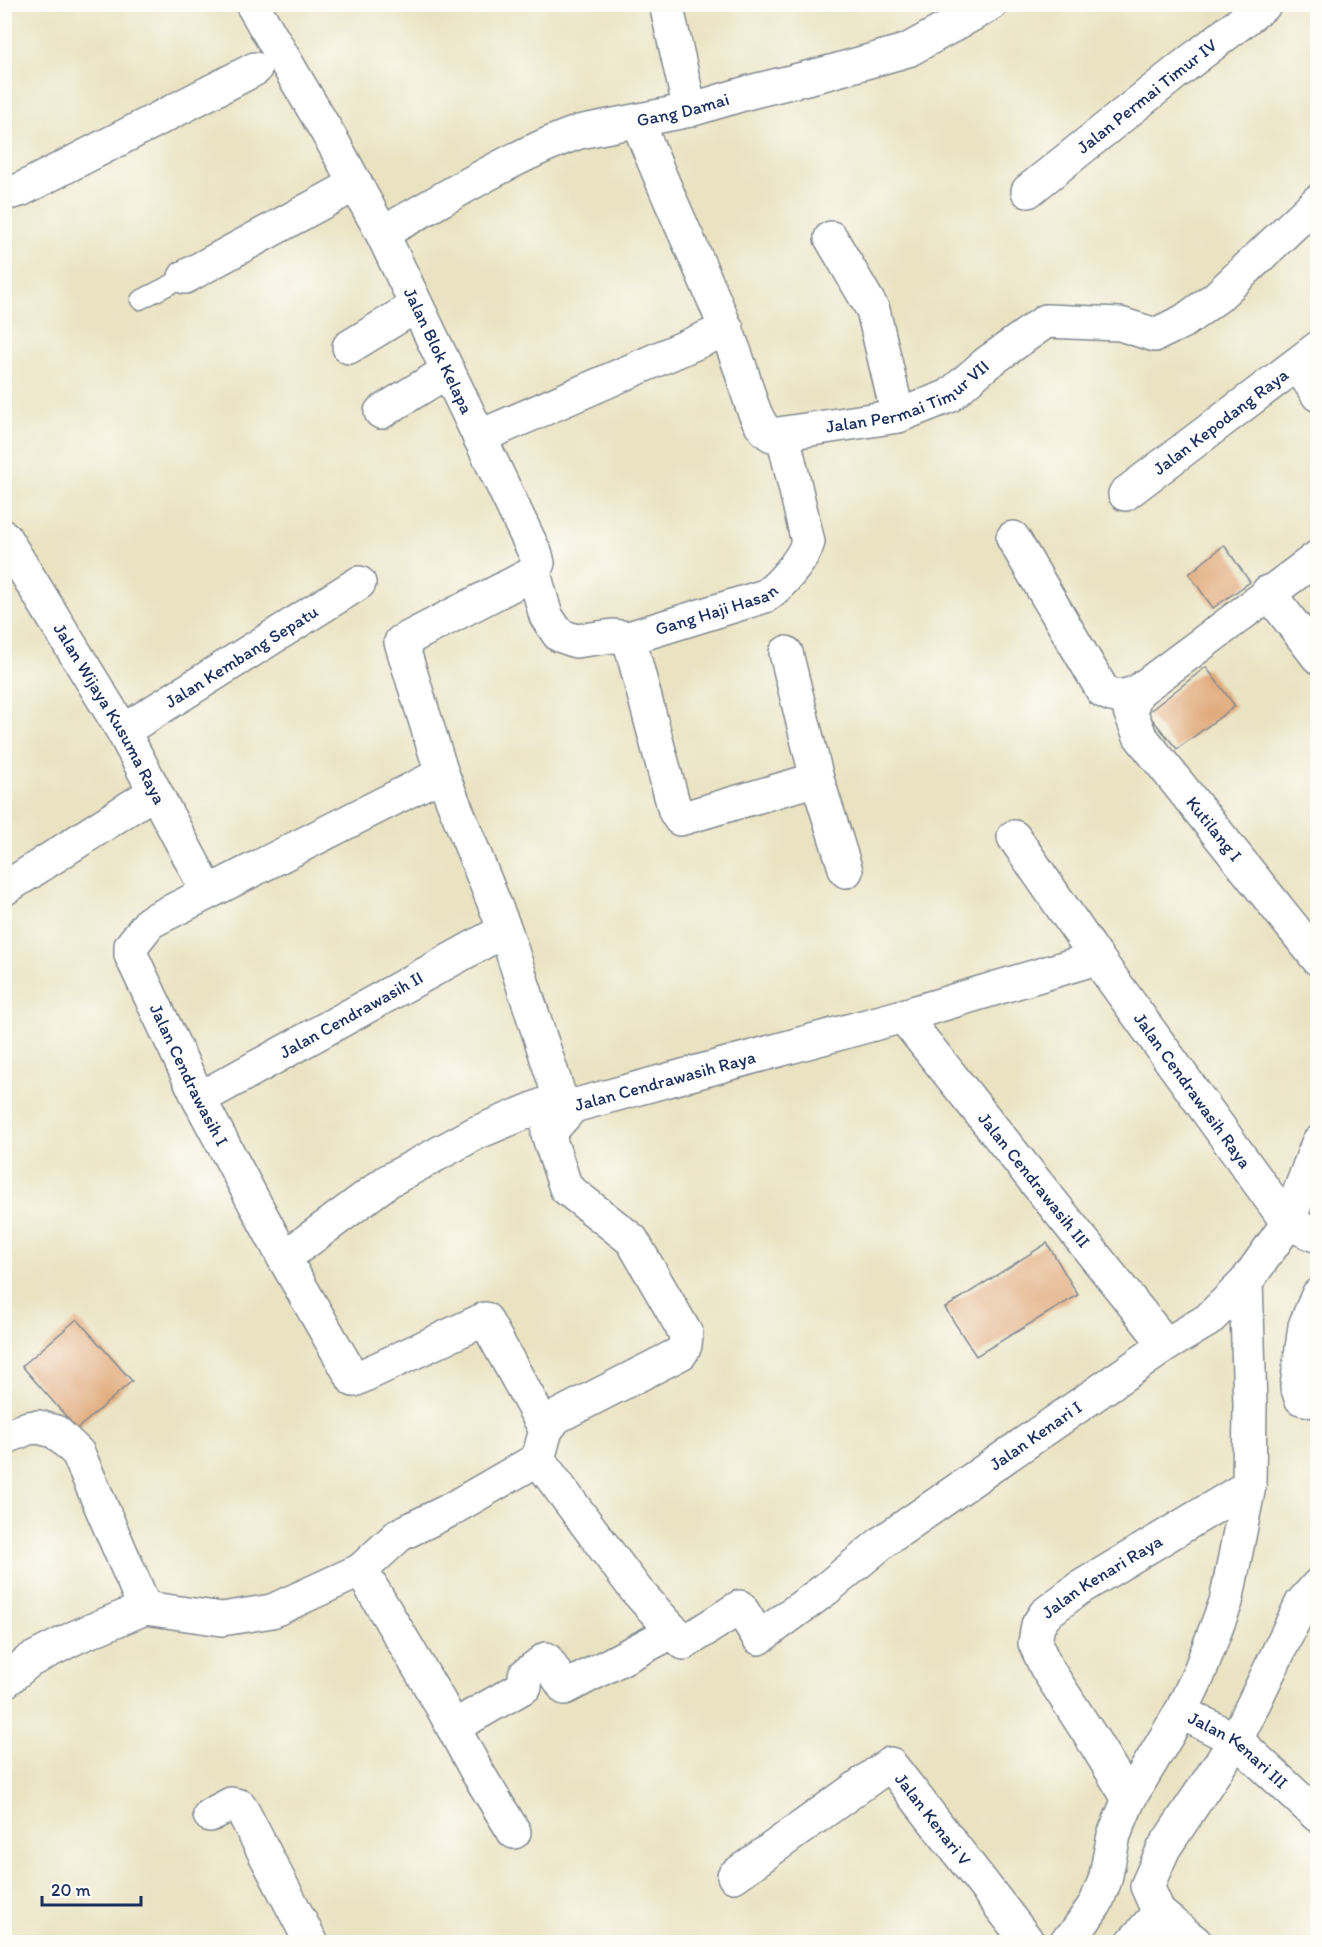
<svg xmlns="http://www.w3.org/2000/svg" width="1322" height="1947" font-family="Itim,sans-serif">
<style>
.building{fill:#e1aa7c}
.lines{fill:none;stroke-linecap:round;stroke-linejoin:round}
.lane-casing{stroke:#828990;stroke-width:21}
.street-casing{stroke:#828990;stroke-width:36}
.lane{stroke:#fff;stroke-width:18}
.street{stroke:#fff;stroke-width:33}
.labels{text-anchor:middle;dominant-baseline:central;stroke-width:4.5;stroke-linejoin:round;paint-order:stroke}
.street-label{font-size:18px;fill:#1b2f5e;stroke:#fdfcf7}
</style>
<rect width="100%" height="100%" fill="#fdfcf7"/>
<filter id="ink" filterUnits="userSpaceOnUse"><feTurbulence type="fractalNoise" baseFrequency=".0167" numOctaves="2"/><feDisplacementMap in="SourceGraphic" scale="12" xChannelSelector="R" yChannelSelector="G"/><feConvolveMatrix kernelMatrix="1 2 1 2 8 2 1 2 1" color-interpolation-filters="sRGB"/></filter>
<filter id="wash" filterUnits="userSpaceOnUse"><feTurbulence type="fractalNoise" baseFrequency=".008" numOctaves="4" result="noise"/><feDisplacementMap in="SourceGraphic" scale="24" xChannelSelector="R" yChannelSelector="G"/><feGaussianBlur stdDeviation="1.35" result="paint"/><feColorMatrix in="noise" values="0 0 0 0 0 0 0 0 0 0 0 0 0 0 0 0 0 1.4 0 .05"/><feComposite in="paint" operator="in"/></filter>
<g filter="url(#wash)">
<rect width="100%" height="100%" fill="#eae3c2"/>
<g id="blocks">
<!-- building -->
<g class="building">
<path d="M1224,545L1250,582L1213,608L1189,574Z"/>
<path d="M1206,667L1235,706L1177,749L1147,713Z"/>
<path d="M1047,1243L1078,1295L976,1356L945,1308Z"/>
<path d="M77,1319L132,1381L77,1429L22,1366Z"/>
</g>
</g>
</g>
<g filter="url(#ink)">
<use href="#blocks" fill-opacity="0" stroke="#828990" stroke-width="1.5"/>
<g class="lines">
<defs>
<path id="lane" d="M140,300L185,277"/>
<g id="street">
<path id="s1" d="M252,4L334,144L382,233L536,555L538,563L534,573L401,642L442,774L505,930L560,1098L573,1106L903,1016L1097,958"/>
<path d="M666,4L690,110"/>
<path id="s2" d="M638,121C669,205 712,285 741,370C747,388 755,427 772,435L898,416L949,396L987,363L1046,321L1120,324L1155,335L1184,321L1217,297L1318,201"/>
<path id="s3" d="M1028,191L1178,71L1265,4"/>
<path d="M4,194L20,190L255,69"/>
<path id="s4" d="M382,233C445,199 511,156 579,132L690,110L750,92L827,73L908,50L991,4"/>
<path d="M831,238L873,310L898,416"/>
<path d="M185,277L356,184"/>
<path d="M349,347L416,306"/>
<path d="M1298,364L1318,395"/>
<path d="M381,412L448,371"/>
<path d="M479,437L727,329"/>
<path id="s5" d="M1125,494L1318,348"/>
<path id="s6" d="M4,537L123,731L208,892"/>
<path d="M1013,538L1103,691C1116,699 1123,697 1137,692L1318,557"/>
<path id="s7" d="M534,573L546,616L559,635L576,641L613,636L629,638L765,596C780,586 803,560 808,542L783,435"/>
<path d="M1268,592L1318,657"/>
<path d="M629,638L675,811L680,819L817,779"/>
<path d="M786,653L817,779L846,871"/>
<path id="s8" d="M1137,692L1130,711L1140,736L1318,959"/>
<path id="s9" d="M123,731L359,583"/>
<path id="s10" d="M442,774L150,922L131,946V955L199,1099L284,1258L354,1380L485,1319L546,1430"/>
<path id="s11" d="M1014,837L1097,958L1288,1223L1318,1236"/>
<path d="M4,889L154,792"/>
<path id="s12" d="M903,1016L1166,1345"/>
<path id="s13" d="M199,1099L505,930"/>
<path d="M284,1258L388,1181L476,1133L560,1098"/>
<path d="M1318,1295L1305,1326L1297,1386L1301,1398L1318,1402"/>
<path d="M4,1438L28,1428L39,1427L56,1432L78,1453L145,1608"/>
<path id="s14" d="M538,1459L636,1590L684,1643L740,1607L759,1638L826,1589L884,1541L1166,1345L1208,1320L1246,1282"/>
<path d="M361,1570L440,1703L476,1770L514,1832"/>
<path d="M4,1682L29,1661L76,1637L145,1608L222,1619L272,1611L361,1570L399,1535L448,1511L538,1459L546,1430L556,1417L681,1353L685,1345L686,1334L632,1240L566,1188L548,1134L573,1106"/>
<path id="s15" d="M1181,1712L1236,1740L1318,1816"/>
<path d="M453,1727L525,1686V1675L546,1659L565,1688L674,1631"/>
<path id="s16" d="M1129,1799L1095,1743L1046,1667L1035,1643L1038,1625L1045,1614L1078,1589L1249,1486"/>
<path d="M210,1815L231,1804L240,1806L311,1942"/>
<path id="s17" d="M734,1876L890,1764L1028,1942"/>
<path d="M1066,1942L1074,1935L1096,1903L1105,1880L1114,1835L1129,1799L1181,1712L1198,1676L1226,1602L1249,1486L1250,1404L1246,1282L1288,1223L1318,1143"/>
<path d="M1133,1942L1159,1913"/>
<path d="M1195,1942L1159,1913L1147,1886L1164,1848L1236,1740L1302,1603L1318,1585"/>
</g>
</defs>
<!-- lane casing -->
<use href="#lane" class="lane-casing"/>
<!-- street casing -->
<use href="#street" class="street-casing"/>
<!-- lane -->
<use href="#lane" class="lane"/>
<!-- street -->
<use href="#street" class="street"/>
</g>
</g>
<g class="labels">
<!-- street labels -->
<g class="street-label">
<text stroke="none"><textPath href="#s3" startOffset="152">Jalan Permai Timur IV</textPath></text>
<text stroke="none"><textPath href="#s4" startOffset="328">Gang Damai</textPath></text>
<text stroke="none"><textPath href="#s1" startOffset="394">Jalan Blok Kelapa</textPath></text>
<text stroke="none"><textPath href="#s2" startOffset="486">Jalan Permai Timur VII</textPath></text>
<text stroke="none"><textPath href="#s5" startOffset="120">Jalan Kepodang Raya</textPath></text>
<text stroke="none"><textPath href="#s7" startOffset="231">Gang Haji Hasan</textPath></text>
<text stroke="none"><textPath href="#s9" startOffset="140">Jalan Kembang Sepatu</textPath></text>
<text stroke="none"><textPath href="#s6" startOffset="206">Jalan Wijaya Kusuma Raya</textPath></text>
<text stroke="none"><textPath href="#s8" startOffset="166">Kutilang I</textPath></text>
<text stroke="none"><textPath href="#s13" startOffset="174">Jalan Cendrawasih II</textPath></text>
<text stroke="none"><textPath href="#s10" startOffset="500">Jalan Cendrawasih I</textPath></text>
<text stroke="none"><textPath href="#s1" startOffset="1383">Jalan Cendrawasih Raya</textPath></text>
<text stroke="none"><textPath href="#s11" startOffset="310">Jalan Cendrawasih Raya</textPath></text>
<text stroke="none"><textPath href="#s12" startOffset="210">Jalan Cendrawasih III</textPath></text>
<text stroke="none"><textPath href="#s14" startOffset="681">Jalan Kenari I</textPath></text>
<text stroke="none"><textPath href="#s16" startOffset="282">Jalan Kenari Raya</textPath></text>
<text stroke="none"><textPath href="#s15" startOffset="69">Jalan Kenari III</textPath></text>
<text stroke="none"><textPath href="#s17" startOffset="262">Jalan Kenari V</textPath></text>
</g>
</g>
<!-- margin -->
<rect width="1322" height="1947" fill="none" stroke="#fdfcf7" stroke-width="24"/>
<!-- scale -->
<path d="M42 1896v9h99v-9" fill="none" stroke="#1b2f5e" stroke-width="3"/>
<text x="51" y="1896" font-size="18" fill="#1b2f5e" stroke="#fdfcf7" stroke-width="4.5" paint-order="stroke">20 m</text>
</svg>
